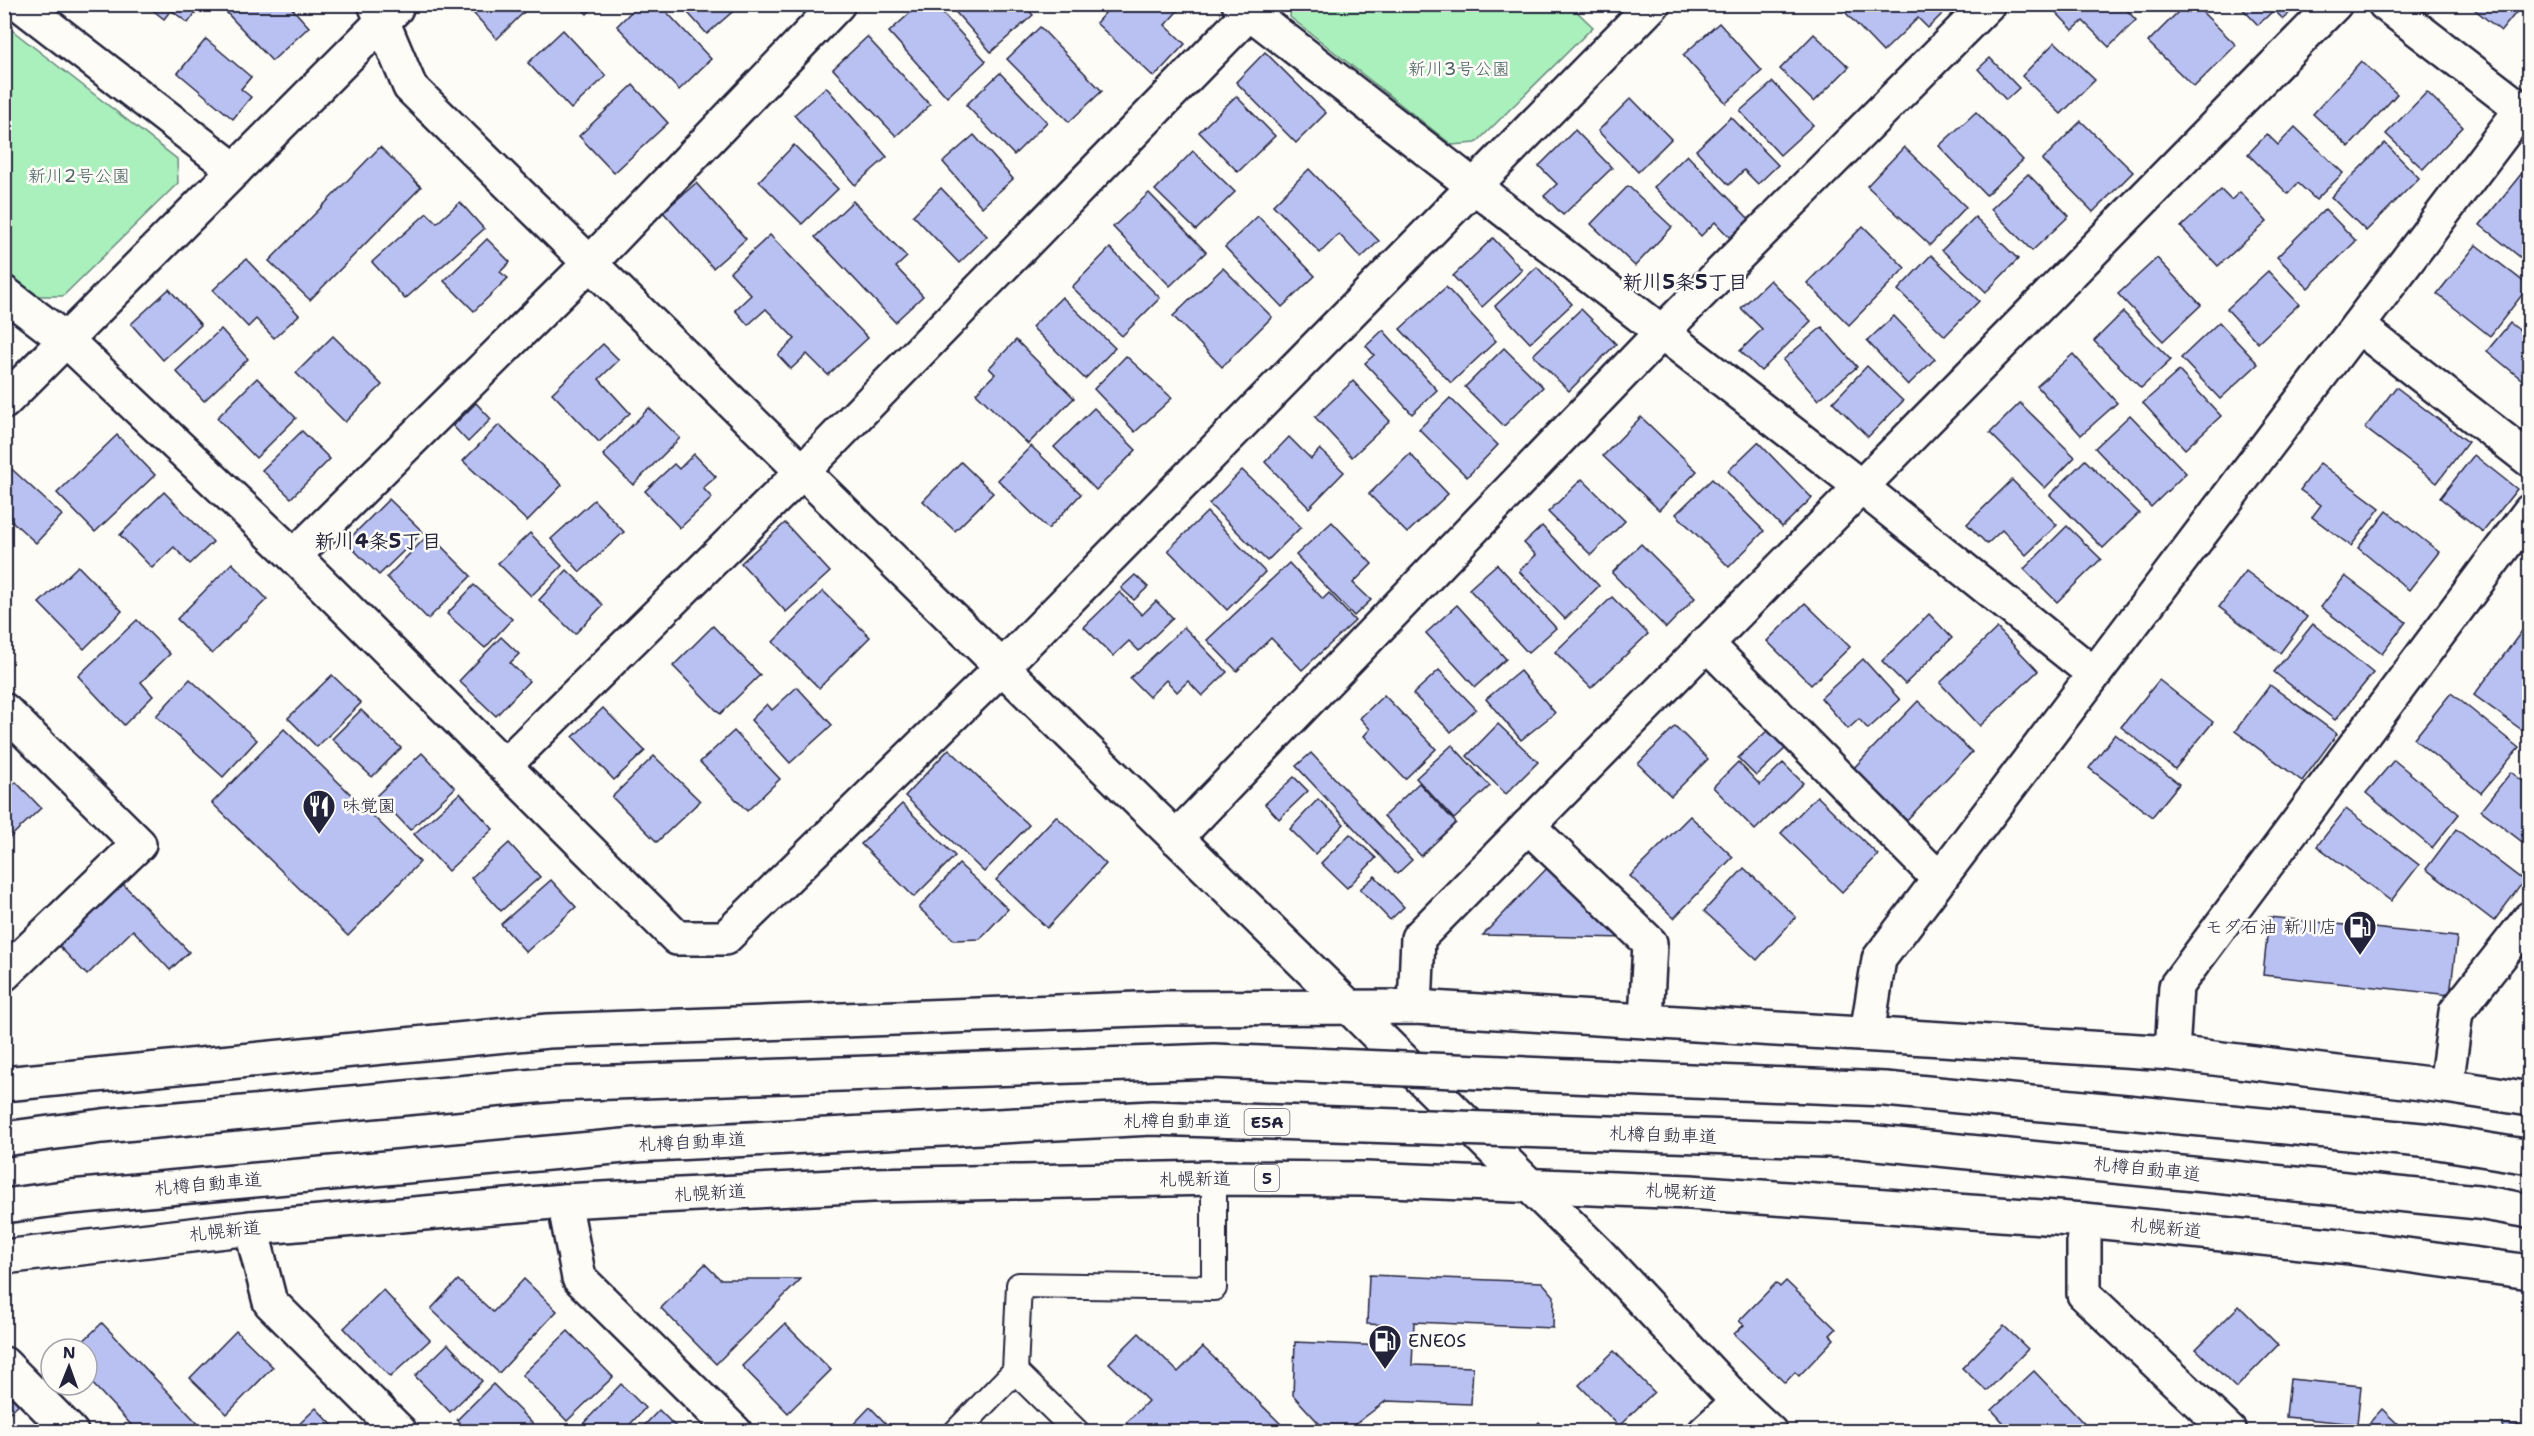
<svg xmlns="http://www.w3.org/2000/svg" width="2534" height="1436" font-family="'Shantell Sans','Klee One',sans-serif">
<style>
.green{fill:#a9f0bc;stroke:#66897c;stroke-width:1.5}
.building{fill:#b9c1f2;stroke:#22223b;stroke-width:1.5}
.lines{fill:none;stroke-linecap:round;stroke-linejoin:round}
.service-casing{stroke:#22223b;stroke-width:28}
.minor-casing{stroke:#22223b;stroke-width:38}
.trunk-casing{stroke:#22223b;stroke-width:38}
.service{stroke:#fdfcf7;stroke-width:24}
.minor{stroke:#fdfcf7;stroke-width:33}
.trunk{stroke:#fdfcf7;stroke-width:33}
.motorway-bridge-casing{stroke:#22223b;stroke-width:38;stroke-linecap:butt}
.motorway-bridge{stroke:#fdfcf7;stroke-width:33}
.labels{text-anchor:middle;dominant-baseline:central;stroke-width:5;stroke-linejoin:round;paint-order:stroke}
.shield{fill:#fdfcf7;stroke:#646373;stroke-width:1.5}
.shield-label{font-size:16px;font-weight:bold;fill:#22223b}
.park-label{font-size:18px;fill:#4a6062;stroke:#fdfcf7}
.poi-label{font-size:18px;fill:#22223b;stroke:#fdfcf7;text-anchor:start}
.street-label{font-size:18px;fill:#22223b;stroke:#fdfcf7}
.neighbourhood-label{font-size:20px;font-weight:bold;fill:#22223b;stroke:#fdfcf7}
</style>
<rect width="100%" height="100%" fill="#fdfcf7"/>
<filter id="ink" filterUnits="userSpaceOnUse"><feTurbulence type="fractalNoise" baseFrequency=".0167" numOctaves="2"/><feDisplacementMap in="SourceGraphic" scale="12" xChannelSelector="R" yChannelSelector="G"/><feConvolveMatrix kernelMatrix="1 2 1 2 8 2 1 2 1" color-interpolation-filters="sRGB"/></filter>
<g filter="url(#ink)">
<!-- green -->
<g class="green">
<path d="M1291,4L1570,5L1593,27L1476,143L1452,145L1290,17Z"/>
<path d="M4,24L177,159L178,183L63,296H36L5,271Z"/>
</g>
<!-- building -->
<g class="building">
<path d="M145,4H202L188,23L171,10L164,19Z"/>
<path d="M237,4H288L309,27L272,61L227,13Z"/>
<path d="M465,4H532L497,39Z"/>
<path d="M577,4H596L587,14Z"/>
<path d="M639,4H659L711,59L679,90L617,26Z"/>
<path d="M680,4H738L739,6L707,34Z"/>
<path d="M920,4H934L986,61L947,97L889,32Z"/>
<path d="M954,4H1023L1033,15L991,52L951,7Z"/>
<path d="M1113,4H1184L1165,25L1185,44L1154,77L1096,23Z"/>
<path d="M1851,4H1940L1946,10L1928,28L1918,18L1883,52L1844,11Z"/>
<path d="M2054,4H2121L2136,20L2109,47L2083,21L2073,30L2051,7Z"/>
<path d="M2186,4H2194L2236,45L2194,87L2148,42Z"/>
<path d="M2238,4H2299L2283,19L2274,10L2258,25Z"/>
<path d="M2468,4H2523L2501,31Z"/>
<path d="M1719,23L1762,71L1726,103L1683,55Z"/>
<path d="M1040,27L1102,91L1069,122L1007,59Z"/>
<path d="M563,30L606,76L571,109L528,63Z"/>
<path d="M1814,34L1849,67L1814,102L1780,69Z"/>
<path d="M867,37L930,105L896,136L833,69Z"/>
<path d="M206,39L251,77L241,89L251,97L233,119L178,73Z"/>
<path d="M2055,42L2095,80L2061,114L2022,76Z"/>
<path d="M1265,52L1326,113L1296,143L1236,82Z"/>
<path d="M1990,58L2019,88L2006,100L1978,69Z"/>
<path d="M2361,61L2397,94L2349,147L2313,114Z"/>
<path d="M1000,73L1047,122L1014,155L966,105Z"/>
<path d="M1773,82L1813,125L1780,155L1740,111Z"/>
<path d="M633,85L668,123L614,173L579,136Z"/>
<path d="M826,87L887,157L855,185L794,115Z"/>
<path d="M2427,92L2463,127L2423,169L2386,134Z"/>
<path d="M1236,96L1275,136L1238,172L1199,132Z"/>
<path d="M1631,98L1671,139L1638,172L1598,131Z"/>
<path d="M1976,112L2023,160L1986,195L1939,146Z"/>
<path d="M1731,117L1778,165L1758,184L1744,170L1729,185L1696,150Z"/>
<path d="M2081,121L2133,172L2093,212L2042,160Z"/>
<path d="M2295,127L2343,173L2316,200L2298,183L2288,194L2248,154L2267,134L2278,145Z"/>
<path d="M1575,130L1612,168L1563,215L1544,196L1557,184L1539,166Z"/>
<path d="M974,135L1013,179L982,207L943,162Z"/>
<path d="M2385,143L2419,178L2366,231L2331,197Z"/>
<path d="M794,145L838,189L802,224L759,181Z"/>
<path d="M380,147L421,187L310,300L269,261Z"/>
<path d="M1904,147L1966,207L1930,245L1867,186Z"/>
<path d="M1193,151L1235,192L1196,230L1155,190Z"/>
<path d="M1687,155L1750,220L1731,239L1715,222L1701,236L1654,187Z"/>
<path d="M1309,169L1379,241L1361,258L1339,234L1320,253L1273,205Z"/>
<path d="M2522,173H2530V265L2480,225Z"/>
<path d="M2028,174L2069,216L2032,251L1991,209Z"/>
<path d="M696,183L746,239L713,268L663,212Z"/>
<path d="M1628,186L1672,227L1635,266L1591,224Z"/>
<path d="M941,188L987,236L959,263L913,215Z"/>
<path d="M2221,190L2231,200L2240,192L2267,222L2218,266L2181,227Z"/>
<path d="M1149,193L1206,252L1170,286L1113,227Z"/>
<path d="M853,201L907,257L896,267L923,296L895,322L815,237Z"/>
<path d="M460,202L484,229L405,299L372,262L427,213L437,223Z"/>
<path d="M2325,209L2356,241L2308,288L2277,257Z"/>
<path d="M1258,216L1315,276L1282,307L1225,247Z"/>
<path d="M1975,217L2018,259L1986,292L1942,250Z"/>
<path d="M1863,226L1905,268L1849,325L1807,283Z"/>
<path d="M770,235L868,338L828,375L807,354L791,369L778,355L795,339L766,309L748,325L735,310L751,295L730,272Z"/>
<path d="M1493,238L1522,270L1482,307L1453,276Z"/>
<path d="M487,239L510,262L500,272L508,278L474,311L444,281Z"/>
<path d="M2476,245L2529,286L2490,336L2437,294Z"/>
<path d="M1110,248L1160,298L1122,336L1072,287Z"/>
<path d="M1931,255L1979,301L1945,336L1898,290Z"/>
<path d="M2157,258L2201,305L2163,341L2118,294Z"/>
<path d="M246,259L299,315L274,338L256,319L248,327L213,290Z"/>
<path d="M1537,267L1572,304L1530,343L1495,306Z"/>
<path d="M1223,268L1272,317L1222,367L1173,316Z"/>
<path d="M2268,271L2299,304L2258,343L2227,309Z"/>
<path d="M1770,280L1811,321L1761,371L1740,351L1762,329L1741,308Z"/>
<path d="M1446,287L1496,341L1451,383L1400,329Z"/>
<path d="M169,289L201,325L163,360L131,324Z"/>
<path d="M1062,297L1115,348L1085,379L1032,327Z"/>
<path d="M1581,309L1616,344L1569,391L1533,355Z"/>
<path d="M2123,312L2171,360L2141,388L2094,341Z"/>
<path d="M1894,316L1935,359L1908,385L1867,341Z"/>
<path d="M2219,322L2258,364L2220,399L2181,358Z"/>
<path d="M2510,323L2530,338V379L2526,383L2487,351Z"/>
<path d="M1822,327L1857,367L1818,400L1783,360Z"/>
<path d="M221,329L248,359L204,401L176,371Z"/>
<path d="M1383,330L1437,390L1412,414L1365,363L1374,355L1366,346Z"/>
<path d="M333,336L382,385L345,422L296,373Z"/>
<path d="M1016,340L1074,398L1028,444L976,393L995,374L989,368Z"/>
<path d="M603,344L619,360L599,379L630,413L599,442L552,393Z"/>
<path d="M1504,348L1543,387L1504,426L1465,387Z"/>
<path d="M2073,354L2117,403L2081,435L2037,386Z"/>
<path d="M1126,356L1172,398L1135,432L1094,389Z"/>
<path d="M1867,366L1903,401L1868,437L1833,402Z"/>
<path d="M2179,371L2221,416L2185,449L2143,403Z"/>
<path d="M257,378L296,418L256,458L217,418Z"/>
<path d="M1353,381L1390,421L1352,457L1315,417Z"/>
<path d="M2396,387L2468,442L2437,483L2365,428Z"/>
<path d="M1450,398L1498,445L1467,477L1419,429Z"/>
<path d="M476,403L491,419L468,442L453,426Z"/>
<path d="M2020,403L2075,457L2045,488L1990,433Z"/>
<path d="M649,408L680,438L633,485L603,455Z"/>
<path d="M1094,408L1136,450L1096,490L1054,447Z"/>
<path d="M2130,415L2186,473L2151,507L2095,448Z"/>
<path d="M1641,417L1697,471L1659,510L1603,456Z"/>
<path d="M499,425L562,485L527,521L463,461Z"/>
<path d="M302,431L330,459L291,498L262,470Z"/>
<path d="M117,435L155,475L95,532L57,493Z"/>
<path d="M1289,437L1311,459L1320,449L1344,472L1309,508L1265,462Z"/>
<path d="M1758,442L1812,498L1782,527L1728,471Z"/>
<path d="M1031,446L1081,494L1048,529L998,480Z"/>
<path d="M694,454L716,477L703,488L712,498L680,528L645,491L674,464L679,469Z"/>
<path d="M1410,454L1448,494L1407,533L1369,494Z"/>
<path d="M2474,455L2517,489L2483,532L2440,498Z"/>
<path d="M2085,460L2139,513L2103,548L2050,495Z"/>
<path d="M4,462L62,515L36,543L4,514Z"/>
<path d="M961,462L993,493L955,531L923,501Z"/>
<path d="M2320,463L2380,508L2351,546L2312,517L2321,505L2300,490Z"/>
<path d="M1242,470L1301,527L1267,561L1209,504Z"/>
<path d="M1582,479L1625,521L1591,555L1548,512Z"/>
<path d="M1712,479L1764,531L1729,567L1676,514Z"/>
<path d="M2012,480L2057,525L2026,555L2002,530L1987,544L1967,524Z"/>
<path d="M164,492L213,542L190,564L174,547L152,568L120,535Z"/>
<path d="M389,499L423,532L379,575L346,542Z"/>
<path d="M594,500L624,532L580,572L551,539Z"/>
<path d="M2387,511L2439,552L2409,590L2358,548Z"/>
<path d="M1207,512L1265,572L1227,610L1168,550Z"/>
<path d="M1332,522L1372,564L1353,583L1371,600L1354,616L1296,555Z"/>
<path d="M785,523L830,572L786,612L741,563Z"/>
<path d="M1542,526L1599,586L1565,619L1519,571L1536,555L1524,543Z"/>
<path d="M2067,526L2101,559L2057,602L2024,569Z"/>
<path d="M530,533L562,566L531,596L498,563Z"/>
<path d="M429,534L471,576L428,619L387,577Z"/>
<path d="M1641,544L1695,598L1666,628L1612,573Z"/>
<path d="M232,563L267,599L212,654L177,619Z"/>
<path d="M1289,563L1323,599L1329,593L1355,621L1302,670L1271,638L1237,671L1207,640Z"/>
<path d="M1497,564L1556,628L1528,653L1469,589Z"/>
<path d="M78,566L122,611L84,649L39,603Z"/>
<path d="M567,570L603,605L575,634L539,600Z"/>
<path d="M2246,571L2307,617L2280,653L2219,607Z"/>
<path d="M1135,575L1148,587L1134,600L1121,588Z"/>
<path d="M2345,576L2406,622L2382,654L2321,607Z"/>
<path d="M474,585L512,619L485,648L447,614Z"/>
<path d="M823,591L870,637L819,688L773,642Z"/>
<path d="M1120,592L1142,615L1156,601L1173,618L1139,651L1129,641L1113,656L1084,627Z"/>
<path d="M1612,597L1648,634L1591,688L1555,652Z"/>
<path d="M1805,603L1850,647L1811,685L1767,641Z"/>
<path d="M1457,605L1506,659L1475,687L1426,633Z"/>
<path d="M1929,614L1952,638L1905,684L1882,661Z"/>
<path d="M137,620L170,654L141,682L153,696L124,725L78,676Z"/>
<path d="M2528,623L2530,625V719L2522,730L2474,695Z"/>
<path d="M2313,624L2373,673L2335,720L2274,672Z"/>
<path d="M713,626L760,675L720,714L673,666Z"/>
<path d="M1184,627L1227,672L1202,696L1188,681L1177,692L1166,680L1149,697L1130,678Z"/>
<path d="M1997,628L2038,671L1980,726L1940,683Z"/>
<path d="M501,637L519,654L510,663L529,681L496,716L459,681Z"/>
<path d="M1863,659L1900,700L1868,729L1859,719L1848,729L1821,698Z"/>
<path d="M1439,670L1476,709L1451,732L1413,694Z"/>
<path d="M1520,671L1555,713L1521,740L1486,699Z"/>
<path d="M332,675L361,703L317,747L288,718Z"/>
<path d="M190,679L257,740L223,777L156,716Z"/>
<path d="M2159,680L2213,722L2175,769L2121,727Z"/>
<path d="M2270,685L2337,734L2302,781L2235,731Z"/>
<path d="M797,687L832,725L790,763L751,720L767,704L772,710Z"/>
<path d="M2451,693L2519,748L2481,793L2414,739Z"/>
<path d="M1384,695L1436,749L1405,779L1364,736L1370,729L1360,718Z"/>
<path d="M1918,701L1972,752L1902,825L1848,774Z"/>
<path d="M603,708L645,751L614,780L573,737Z"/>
<path d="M361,710L401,748L372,777L332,739Z"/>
<path d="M1498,724L1538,762L1506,794L1467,756Z"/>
<path d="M1675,726L1708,759L1671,796L1638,764Z"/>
<path d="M284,729L420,862L348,936L212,803Z"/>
<path d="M1768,730L1786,748L1756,776L1738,758Z"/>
<path d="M734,731L780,779L747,811L700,762Z"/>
<path d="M2115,734L2179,784L2152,817L2089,768Z"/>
<path d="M1452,745L1490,786L1454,819L1416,778Z"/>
<path d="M949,749L1029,825L984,872L905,796Z"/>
<path d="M422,753L455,788L410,830L377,795Z"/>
<path d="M1311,753L1412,860L1397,874L1296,766Z"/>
<path d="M654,756L700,801L657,842L612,797Z"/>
<path d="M2394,760L2459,814L2432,848L2366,793Z"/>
<path d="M1738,762L1760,785L1783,763L1803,783L1755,830L1713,787Z"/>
<path d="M2511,772L2530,787V848L2481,810Z"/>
<path d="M1294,777L1308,791L1279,819L1265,804Z"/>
<path d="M16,782L41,808L4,843V793Z"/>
<path d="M1419,783L1456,823L1421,856L1384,816Z"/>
<path d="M460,793L493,829L448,871L414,834Z"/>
<path d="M1817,796L1878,855L1842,892L1781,833Z"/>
<path d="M1318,799L1344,824L1315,854L1290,829Z"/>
<path d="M902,804L955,856L914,897L861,844Z"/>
<path d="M2346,809L2419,865L2391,901L2317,846Z"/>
<path d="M1056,816L1106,864L1047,928L996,880Z"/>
<path d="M1690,816L1733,857L1674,918L1630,876Z"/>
<path d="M2456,829L2524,881L2494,921L2426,869Z"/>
<path d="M1350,834L1376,858L1347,888L1321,863Z"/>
<path d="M509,843L540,877L501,911L471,878Z"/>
<path d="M959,864L1008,909L980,939L954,940L919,908Z"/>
<path d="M1551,864L1627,938L1483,935Z"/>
<path d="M1744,868L1796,917L1757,960L1704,911Z"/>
<path d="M1375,876L1404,907L1390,920L1360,889Z"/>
<path d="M551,880L576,907L526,952L501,924Z"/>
<path d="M123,884L189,952L170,970L133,930L87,975L58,945Z"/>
<path d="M2269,917L2457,937L2450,995L2263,975Z"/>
<path d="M705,1264L720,1279H801L716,1364L661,1308Z"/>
<path d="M1369,1275L1542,1282L1554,1296L1553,1328L1414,1322L1412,1365L1473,1367L1471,1404L1386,1401L1345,1432H1327L1293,1395L1295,1342L1386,1346V1325L1367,1324Z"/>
<path d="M524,1279L557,1311L499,1373L431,1309L458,1280L493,1312Z"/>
<path d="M1786,1281L1836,1329L1830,1335L1834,1339L1799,1376L1795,1372L1785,1383L1734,1334L1744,1325L1739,1321L1776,1283L1780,1287Z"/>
<path d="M383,1290L430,1340L390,1377L344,1328Z"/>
<path d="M2239,1306L2278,1345L2236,1388L2196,1349Z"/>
<path d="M102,1323L206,1432H138L87,1378V1349H75Z"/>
<path d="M785,1324L831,1370L788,1413L742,1366Z"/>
<path d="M2004,1326L2028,1349L1987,1391L1962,1368Z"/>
<path d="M236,1331L273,1367L227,1414L190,1378Z"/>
<path d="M568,1331L613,1377L567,1421L522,1375Z"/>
<path d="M1139,1333L1178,1372L1203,1347L1289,1432H1134L1126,1423L1148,1401L1109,1363Z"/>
<path d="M448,1344L482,1381L450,1412L415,1376Z"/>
<path d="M1614,1351L1654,1392L1619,1426L1579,1385Z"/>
<path d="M2034,1371L2092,1432H2012L1992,1410Z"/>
<path d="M2290,1379L2361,1386L2357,1424L2286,1417Z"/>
<path d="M493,1384L541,1432H469L457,1420Z"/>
<path d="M621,1384L645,1408L623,1432H582L579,1428Z"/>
<path d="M4,1386L20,1403L4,1417Z"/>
<path d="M870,1407L894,1432H846Z"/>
<path d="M316,1408L339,1432H291Z"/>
<path d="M2382,1409L2406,1432H2361Z"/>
<path d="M659,1410L681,1432H638Z"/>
<path d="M40,1421L50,1432H28Z"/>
<path d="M1539,1422L1549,1432H1530Z"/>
<path d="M2503,1424L2530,1426V1432H2502Z"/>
</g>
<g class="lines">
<defs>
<g id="service">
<path d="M1015,1371L1019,1285L1214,1288V1178"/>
<path d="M956,1432L1015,1371L1077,1432"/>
</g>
<g id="minor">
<path d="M20,4L235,170"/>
<path d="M375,4L410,87L1349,1007L1598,1253L1738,1402L1770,1432"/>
<path d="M1239,4L1860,486L2094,674"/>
<path d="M2385,4L2530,116"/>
<path d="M4,293L66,340L294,556L677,938H725L1002,667L1653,4"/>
<path d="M2358,326L2530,460"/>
<path d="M4,402L396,8"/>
<path d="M294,556L590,263L838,4"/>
<path d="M1706,643L1939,879"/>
<path d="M4,710L139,844L4,974"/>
<path d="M505,765L802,472L1258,4"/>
<path d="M1528,826L1650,943L1646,1021"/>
<path d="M1176,838L1662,332L1988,4"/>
<path d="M1415,1007L1418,938L2335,4"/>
<path d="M1867,1034L1879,959L2521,110"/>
<path d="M2172,1053L2176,986L2530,511"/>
<path d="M2446,1086L2456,1012L2530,918"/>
<path d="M564,1201L579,1278L735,1432"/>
<path d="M2084,1220V1294L2230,1432"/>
<path d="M251,1228L270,1302L400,1432"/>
<path d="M4,1364L71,1432"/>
<path d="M1705,1432L1738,1402"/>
</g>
<g id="trunk">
<path d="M4,1084L548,1031L1166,1008L1415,1007L2172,1053L2446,1086L2530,1099"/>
<path d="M4,1257L251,1228L564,1201L872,1185L1214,1178L1365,1179L1690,1192L2084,1220L2341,1246L2530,1272"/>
</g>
</defs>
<!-- service casing -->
<use href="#service" class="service-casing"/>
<!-- minor casing -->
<use href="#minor" class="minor-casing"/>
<!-- trunk casing -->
<use href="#trunk" class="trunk-casing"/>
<!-- service -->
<use href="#service" class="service"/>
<!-- minor -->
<use href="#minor" class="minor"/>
<!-- trunk -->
<use href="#trunk" class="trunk"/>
<defs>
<g id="motorway-bridge">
<path d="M4,1139L102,1126L557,1084L1214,1061L1885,1089L2432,1141L2530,1157"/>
<path d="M4,1206L71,1197L635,1145L1152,1118L1857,1141L2478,1202L2530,1211"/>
</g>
</defs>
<!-- motorway-bridge casing -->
<use href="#motorway-bridge" class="motorway-bridge-casing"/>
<!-- motorway-bridge -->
<use href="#motorway-bridge" class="motorway-bridge"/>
</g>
</g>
<!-- icons -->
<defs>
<symbol id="restaurant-pin" viewBox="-11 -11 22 30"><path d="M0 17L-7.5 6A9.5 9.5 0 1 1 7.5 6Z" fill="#22223b" stroke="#fdfcf7"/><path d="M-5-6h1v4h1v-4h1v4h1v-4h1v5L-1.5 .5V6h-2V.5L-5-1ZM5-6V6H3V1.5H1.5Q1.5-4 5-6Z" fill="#fff"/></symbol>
<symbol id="fuel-pin" viewBox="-11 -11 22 30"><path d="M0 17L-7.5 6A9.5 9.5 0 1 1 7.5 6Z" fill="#22223b" stroke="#fdfcf7"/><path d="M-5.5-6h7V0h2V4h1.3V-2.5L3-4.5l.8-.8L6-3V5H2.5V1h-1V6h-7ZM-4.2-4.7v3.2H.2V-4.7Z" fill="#fff"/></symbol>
</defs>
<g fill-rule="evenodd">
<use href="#restaurant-pin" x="300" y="787" width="38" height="52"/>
<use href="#fuel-pin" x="2341" y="908" width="38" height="52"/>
<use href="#fuel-pin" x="1366" y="1322" width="38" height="52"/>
</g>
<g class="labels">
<!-- shield labels -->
<g class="shield">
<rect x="1244.5" y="1109" width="45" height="26" rx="4.5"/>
<rect x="1255" y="1165" width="24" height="26" rx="4.5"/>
</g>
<g class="shield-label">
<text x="1267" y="1122">E5A</text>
<text x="1267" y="1178">5</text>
</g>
<!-- park labels -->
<g class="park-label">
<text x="1459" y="69">新川3号公園</text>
<text x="79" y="176">新川2号公園</text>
</g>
<!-- poi labels -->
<g class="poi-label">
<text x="342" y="806">味覚園</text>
<text x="2337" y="927" text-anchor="end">モダ石油 新川店</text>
<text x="1408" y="1341">ENEOS</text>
</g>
<!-- street labels -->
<g class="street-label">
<text x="1177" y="1121">札樽自動車道</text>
<text transform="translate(1663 1135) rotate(2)">札樽自動車道</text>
<text transform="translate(692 1142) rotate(-3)">札樽自動車道</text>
<text transform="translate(2147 1169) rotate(6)">札樽自動車道</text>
<text transform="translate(1195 1179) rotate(-1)">札幌新道</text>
<text transform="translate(208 1184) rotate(-5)">札樽自動車道</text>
<text transform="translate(1681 1192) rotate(3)">札幌新道</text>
<text transform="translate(710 1193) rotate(-3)">札幌新道</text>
<text transform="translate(2166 1228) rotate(6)">札幌新道</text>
<text transform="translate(225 1231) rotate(-6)">札幌新道</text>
</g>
<!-- neighbourhood labels -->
<g class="neighbourhood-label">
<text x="1685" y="282">新川5条5丁目</text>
<text x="378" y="541">新川4条5丁目</text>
</g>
</g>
<!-- margin -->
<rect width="2534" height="1436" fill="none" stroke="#fdfcf7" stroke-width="24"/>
<rect x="12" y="12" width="2510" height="1412" fill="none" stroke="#22223b" stroke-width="2" filter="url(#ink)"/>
<!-- north arrow -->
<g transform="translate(69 1367) rotate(1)"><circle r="28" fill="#fdfcf7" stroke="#a5a5ac" stroke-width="1.5"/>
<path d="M0-4.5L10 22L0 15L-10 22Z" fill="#22223b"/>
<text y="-9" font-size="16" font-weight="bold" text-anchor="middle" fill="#22223b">N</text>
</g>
</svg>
